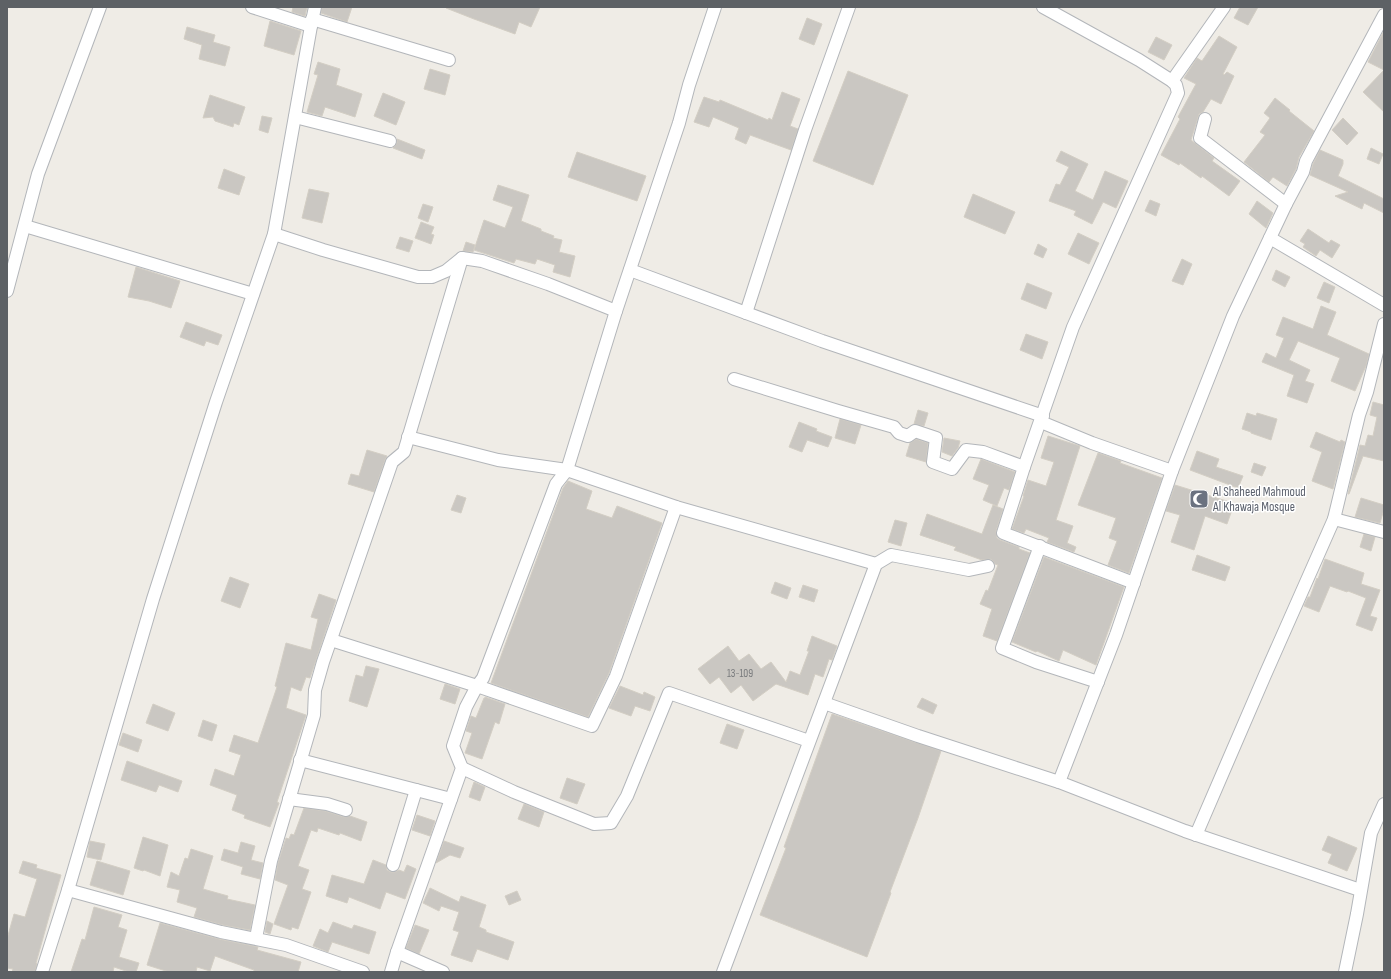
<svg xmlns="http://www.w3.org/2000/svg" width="1391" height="979" font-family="'Sofia Sans Condensed',sans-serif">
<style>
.building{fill:#cac7c2;stroke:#d3cec4}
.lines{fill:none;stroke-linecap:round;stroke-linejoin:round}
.minor-casing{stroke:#b3b6ba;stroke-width:14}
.minor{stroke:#fff;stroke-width:12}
.labels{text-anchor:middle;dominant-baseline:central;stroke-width:3;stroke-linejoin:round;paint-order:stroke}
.number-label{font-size:11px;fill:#787a7c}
.worship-label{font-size:13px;fill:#5b616d;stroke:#fff;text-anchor:start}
</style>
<rect width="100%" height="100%" fill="#efece6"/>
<!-- building -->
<g class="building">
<path d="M293,7H307L305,16L292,12Z"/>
<path d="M322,7H352L347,22L321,13Z"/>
<path d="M446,7H540L531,27L519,22L515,34L474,19L446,8Z"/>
<path d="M1240,7H1258L1248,25L1234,18Z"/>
<path d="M807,18L822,24L814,45L799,39Z"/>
<path d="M270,21L301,31L294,55L264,46Z"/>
<path d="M187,27L215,35L213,42L230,47L225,66L199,59L202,45L184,39Z"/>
<path d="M1384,31V112L1363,92L1384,70L1368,62Z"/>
<path d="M1219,36L1237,47L1223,74L1224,75L1227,72L1234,76L1221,104L1211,99L1203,112L1199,114L1191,140L1214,158L1212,161L1240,181L1229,196L1202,176L1201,178L1180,163L1179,165L1161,155L1180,119L1178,117L1196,84L1184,78L1197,58L1202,61Z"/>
<path d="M1156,37L1172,45L1164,60L1148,52Z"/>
<path d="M318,62L340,69L336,85L362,94L355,117L325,107L322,116L307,112L318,75L314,74Z"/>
<path d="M430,69L450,75L445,95L424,89Z"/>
<path d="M848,71L908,95L873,185L813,161Z"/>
<path d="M782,92L800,99L790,126L798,129L791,150L750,135L746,144L735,139L739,128L713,117L709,127L694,122L704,97L719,102L720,100L768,120L769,118L772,120Z"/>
<path d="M383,93L405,102L396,125L374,116Z"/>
<path d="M210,95L245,107L239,125L234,123L233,127L215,121L213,117L203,118Z"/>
<path d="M1275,98L1290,110L1289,111L1314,131L1299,157L1296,169L1287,186L1273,177L1269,182L1244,162L1265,135L1260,132L1270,118L1264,113Z"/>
<path d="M262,116L272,118L268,133L259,130Z"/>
<path d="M1343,118L1358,133L1347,145L1332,130Z"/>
<path d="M397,139L425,150L422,159L393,148L397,143Z"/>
<path d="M1371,148L1383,154L1379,164L1367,159Z"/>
<path d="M1320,150L1343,160V164L1338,176L1384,199V213L1364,203L1362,209L1335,196L1348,192L1310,175L1313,164Z"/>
<path d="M1061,151L1088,164L1075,191L1093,200L1105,171L1128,181L1116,208L1103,202L1092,224L1074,215L1076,211L1049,201L1056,184L1060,185L1069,167L1056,161Z"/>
<path d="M577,152L646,176L637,201L568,177Z"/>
<path d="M224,169L245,177L239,195L218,188Z"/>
<path d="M498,185L529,195L521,221L541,229V231L554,236L553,238L562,240L559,252L575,256L570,277L553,272L555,265L537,259L535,264L516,259L514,263L474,250L484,220L505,228L513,207L493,200Z"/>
<path d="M309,189L329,193L322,223L302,218Z"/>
<path d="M973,194L1015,212L1005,234L964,217Z"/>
<path d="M1150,200L1160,204L1156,216L1145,211Z"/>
<path d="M1257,201L1273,213L1266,228L1249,214Z"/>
<path d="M423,204L433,207L428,222L418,218Z"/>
<path d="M421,222L434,227L431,234L434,235L431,244L415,238Z"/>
<path d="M1308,229L1329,243L1331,240L1340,245L1332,258L1320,250L1316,256L1303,247L1305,244L1300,241Z"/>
<path d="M1078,233L1099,243L1089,264L1068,254Z"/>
<path d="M400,237L413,241L409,252L396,248Z"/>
<path d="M466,242L475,245L473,252L463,251Z"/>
<path d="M1038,244L1047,249L1043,258L1034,254Z"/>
<path d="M1182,259L1192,264L1183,285L1172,281Z"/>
<path d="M136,267L180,281L171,308L149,301L128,297Z"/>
<path d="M1276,270L1290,277L1285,287L1272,280Z"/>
<path d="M1324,282L1335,287L1329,303L1317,298Z"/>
<path d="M1027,283L1052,293L1046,309L1021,299Z"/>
<path d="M1321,306L1336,312L1327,335L1369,354L1366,366L1355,391L1331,381L1340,358L1298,341L1289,360L1310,370L1305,381L1314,384L1307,403L1287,396L1294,375L1262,362L1266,353L1276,358L1284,338L1276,335L1283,317L1313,329Z"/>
<path d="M186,322L222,335L218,345L206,341L204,346L180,337Z"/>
<path d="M1026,334L1048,342L1042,359L1020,350Z"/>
<path d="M1373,402L1384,405V461L1363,456L1349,494H1348L1360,445L1365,446L1368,435L1373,436L1377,417L1370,415Z"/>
<path d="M918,410L928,413L924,426L914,424Z"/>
<path d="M1247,413L1256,416L1257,413L1277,419L1271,440L1251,433V432L1242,429Z"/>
<path d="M840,419L861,425L855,444L835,438Z"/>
<path d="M799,422L817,429L816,431L832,437L828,447L807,440L802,452L789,447Z"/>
<path d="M1316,432L1340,442L1341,440L1345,442L1333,489L1312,481L1322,452L1310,447Z"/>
<path d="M1048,436L1080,446L1056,520L1073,526L1067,543L1076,547L1074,552L1047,542L1049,538L1026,529L1024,533L1012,529L1024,496H1023L1028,480L1046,486L1054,462L1041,458Z"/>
<path d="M944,438L960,441L958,448L952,456L942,452Z"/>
<path d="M916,439L928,443L926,462L906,456L910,443Z"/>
<path d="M367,450L387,456L385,460L374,492L348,484L351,474L359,476Z"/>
<path d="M1197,451L1219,459L1216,467L1243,476L1238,488L1190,470Z"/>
<path d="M1098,453L1121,461L1120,463L1162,478L1129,573L1108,565L1117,541L1109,538L1116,518L1078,505Z"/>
<path d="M981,459L1015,472L1009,490L1004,488L997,506L983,500L989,485L973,479Z"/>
<path d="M1254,463L1266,467L1262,476L1251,472Z"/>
<path d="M568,481L592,491L586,509L612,518L617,506L662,523L609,673L588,717L491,683L563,488Z"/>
<path d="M1175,485L1233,503L1232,507H1233L1227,524L1205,516L1194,550L1171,542L1180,515L1166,511Z"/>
<path d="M457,495L466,498L461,513L451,510Z"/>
<path d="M1361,498L1384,505V509L1380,523L1355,517Z"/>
<path d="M993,505L1003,509L996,531L997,538L1000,540L1019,547V549L1030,553L997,641L983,636L992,609L980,604L986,590L988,591L998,565L995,564L991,559L982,560L954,550L956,547L920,535L927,514L982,534Z"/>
<path d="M895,520L907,523L901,546L888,542Z"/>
<path d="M1364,534L1375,537L1371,551L1360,547Z"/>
<path d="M1197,555L1230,567L1225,581L1192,570Z"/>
<path d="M1044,557L1124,587L1096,665L1063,650L1059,661L1037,651L1036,652L1012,642Z"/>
<path d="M1325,559L1364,573L1361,584L1380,590L1370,616L1377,618L1372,631L1356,625L1366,598L1348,591L1347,592L1330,586L1319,612L1304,606L1308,597H1310L1317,578L1318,579Z"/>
<path d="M230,577L249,584L240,608L221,601Z"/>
<path d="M775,582L791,588L787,599L771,593Z"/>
<path d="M803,585L818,590L814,602L799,597Z"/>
<path d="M319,594L336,600L310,678L306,677L301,691L291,687L286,708L306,715L277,802L279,803L270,827L244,818L245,815L232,810L237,795L210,785L215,769L234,776L241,755L229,751L234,735L258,743L277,687L275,686L286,643L311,650L318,619L311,617Z"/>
<path d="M812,636L837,646L832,660L829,659L823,677L815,674L808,695L776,684L753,701L741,685L731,693L719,677L710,684L698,669L728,646L739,661L749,654L761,669L771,662L786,682L790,671L800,675L809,651H807Z"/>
<path d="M366,666L379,669L367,707L349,701L356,675L363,677Z"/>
<path d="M445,684L460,689L455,704L440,699Z"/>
<path d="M620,686L643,695L644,692L655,697L650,711L635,706L631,716L609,708Z"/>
<path d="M485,697L505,704L499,724L495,722L482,759L465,753L472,733L466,731L471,716L476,718L484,698H485Z"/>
<path d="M922,698L937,705L933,714L917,707Z"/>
<path d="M153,704L175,713L168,731L146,723Z"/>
<path d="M832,714L941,751L918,818L890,892L891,893L867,957L760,915L786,848L784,847Z"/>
<path d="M203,720L217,725L212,741L198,736Z"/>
<path d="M727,724L744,730L737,749L720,743Z"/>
<path d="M123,733L142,740L138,752L119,745Z"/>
<path d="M127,761L182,781L178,792L159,785L156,792L121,780Z"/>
<path d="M567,778L585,784L577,804L560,798Z"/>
<path d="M474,782L485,787L480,801L469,797Z"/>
<path d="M524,804L544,812L539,827L518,819Z"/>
<path d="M304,808L325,811L344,817L350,816L367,822L361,841L340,833L339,835L318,828L317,832L311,830L298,866L309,870L302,889L311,892L298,929L292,927L291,930L274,924L288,885L275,880L278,863L286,838L289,839L291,834L294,835Z"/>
<path d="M417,815L435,821L430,836L412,830Z"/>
<path d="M1328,836L1357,848L1347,871L1328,863L1332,854L1322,850Z"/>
<path d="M143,837L168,845L160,876L144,870L143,871L134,868Z"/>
<path d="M90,841L105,844L101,860L87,857Z"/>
<path d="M444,841L464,848L460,858L450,855L436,863Z"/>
<path d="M241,842L255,846L251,860L263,863L260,879L241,874L243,867L221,860L224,849L238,853Z"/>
<path d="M191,849L213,856L203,889L228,896L227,899L255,905L250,930L223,925L194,917L197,908L177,902L180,890L167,887L171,872L179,876L185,858L188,859Z"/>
<path d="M373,860L386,865L387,870L391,872H395L399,870L404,872L407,865L416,869L405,899L386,892L380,909L349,897L347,903L326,896L332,875L364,884Z"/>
<path d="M23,861L37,865L36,868L61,875L50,913L36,963L37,964L35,972H12L13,969L7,968V939L14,914L25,917L37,879L19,873Z"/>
<path d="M97,861L130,871L123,895L90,885Z"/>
<path d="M430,888L459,902L461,896L486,905L479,927L486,930V932L514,942L508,960L477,949L472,962L451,955L459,932L453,930L459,912L441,906L439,911L423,903Z"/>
<path d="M517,891L521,900L509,905L505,896Z"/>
<path d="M94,907L122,915L118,927L127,930L119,957L139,963L136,972H129L114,967L113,972H71L82,939L85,940Z"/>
<path d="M267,921L273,924L270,934L265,932Z"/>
<path d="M333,922L352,929L354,925L376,932L369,954L332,942L328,952L313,946L320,929L328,933Z"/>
<path d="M160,923L219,939L258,947L257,950L301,962L298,972H254V970L215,956L210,971L197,967L196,972H169L147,965Z"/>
<path d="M415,925L429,930L419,954L406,948Z"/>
</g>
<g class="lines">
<defs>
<g id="minor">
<path d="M252,7L311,26"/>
<path d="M715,7L689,85L679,123L616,311L567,470L676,507L876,564"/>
<path d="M1043,7L1139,60L1172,81L1176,85L1178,93L1073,327L1024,467L1003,533L1134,583"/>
<path d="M312,19L449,60"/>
<path d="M1172,81L1224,7"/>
<path d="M295,117L390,141"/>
<path d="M1205,119L1200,138L1286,204"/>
<path d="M25,226L253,294"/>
<path d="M274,234L323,250L418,277H432L446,271L462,258L482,261L548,284L616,311"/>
<path d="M1270,238L1384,305"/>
<path d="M630,270L822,341L1043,416"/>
<path d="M7,291L38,174L100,7"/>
<path d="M746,313L805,130L849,7"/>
<path d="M734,379L838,411L894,427L899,433L908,436L915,431L936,438L933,462L952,469L966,450L983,452L1024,467"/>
<path d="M1041,422L1092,443L1172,471"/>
<path d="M408,437L498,460L567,470L556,484L483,678L477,686L592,726L616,676L676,507"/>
<path d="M1334,519L1384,532"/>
<path d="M1040,546L1002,648L1036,662L1098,682"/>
<path d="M331,640L477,686L466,707L453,746L462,768L397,952"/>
<path d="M824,703L918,736L1059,782L1185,831L1360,890"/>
<path d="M300,760L451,799"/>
<path d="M462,768L514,792L594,824L611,823L627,796L669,693L809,741"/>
<path d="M1059,782L1116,635L1172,471L1233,316L1286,204L1303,172L1306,161L1384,15"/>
<path d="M289,799L327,804L346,810"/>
<path d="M1196,835L1265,675L1334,519L1359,415L1367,392L1384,324"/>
<path d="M393,865L416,790"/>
<path d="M68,890L221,932L286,945L363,972"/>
<path d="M256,938L271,861L314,715L315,690L323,662L392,462L404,452L462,258"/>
<path d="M42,972L68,890L153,599L216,402L274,234L311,26L315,7"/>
<path d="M391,972L397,952L443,972"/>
<path d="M723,972L876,564L891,555L969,570L988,566"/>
<path d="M1345,972L1357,914L1371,833L1384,804"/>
</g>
</defs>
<!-- minor casing -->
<use href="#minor" class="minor-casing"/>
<!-- minor -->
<use href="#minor" class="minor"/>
</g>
<!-- icons -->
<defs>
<symbol id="mosque-square" viewBox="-11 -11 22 22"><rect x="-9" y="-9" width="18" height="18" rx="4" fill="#6b7280" stroke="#fff"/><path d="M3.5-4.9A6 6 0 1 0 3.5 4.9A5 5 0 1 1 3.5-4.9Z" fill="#fff"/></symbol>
</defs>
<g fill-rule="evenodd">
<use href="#mosque-square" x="1188" y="488" width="22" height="22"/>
</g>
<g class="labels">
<!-- number labels -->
<g class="number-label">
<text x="740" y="673">13-109</text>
</g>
<!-- worship labels -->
<g class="worship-label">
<text x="1213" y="492">Al Shaheed Mahmoud<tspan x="1213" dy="15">Al Khawaja Mosque</tspan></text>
</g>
</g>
<!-- border -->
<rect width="1391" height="979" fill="none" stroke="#5d6165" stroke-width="16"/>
</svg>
